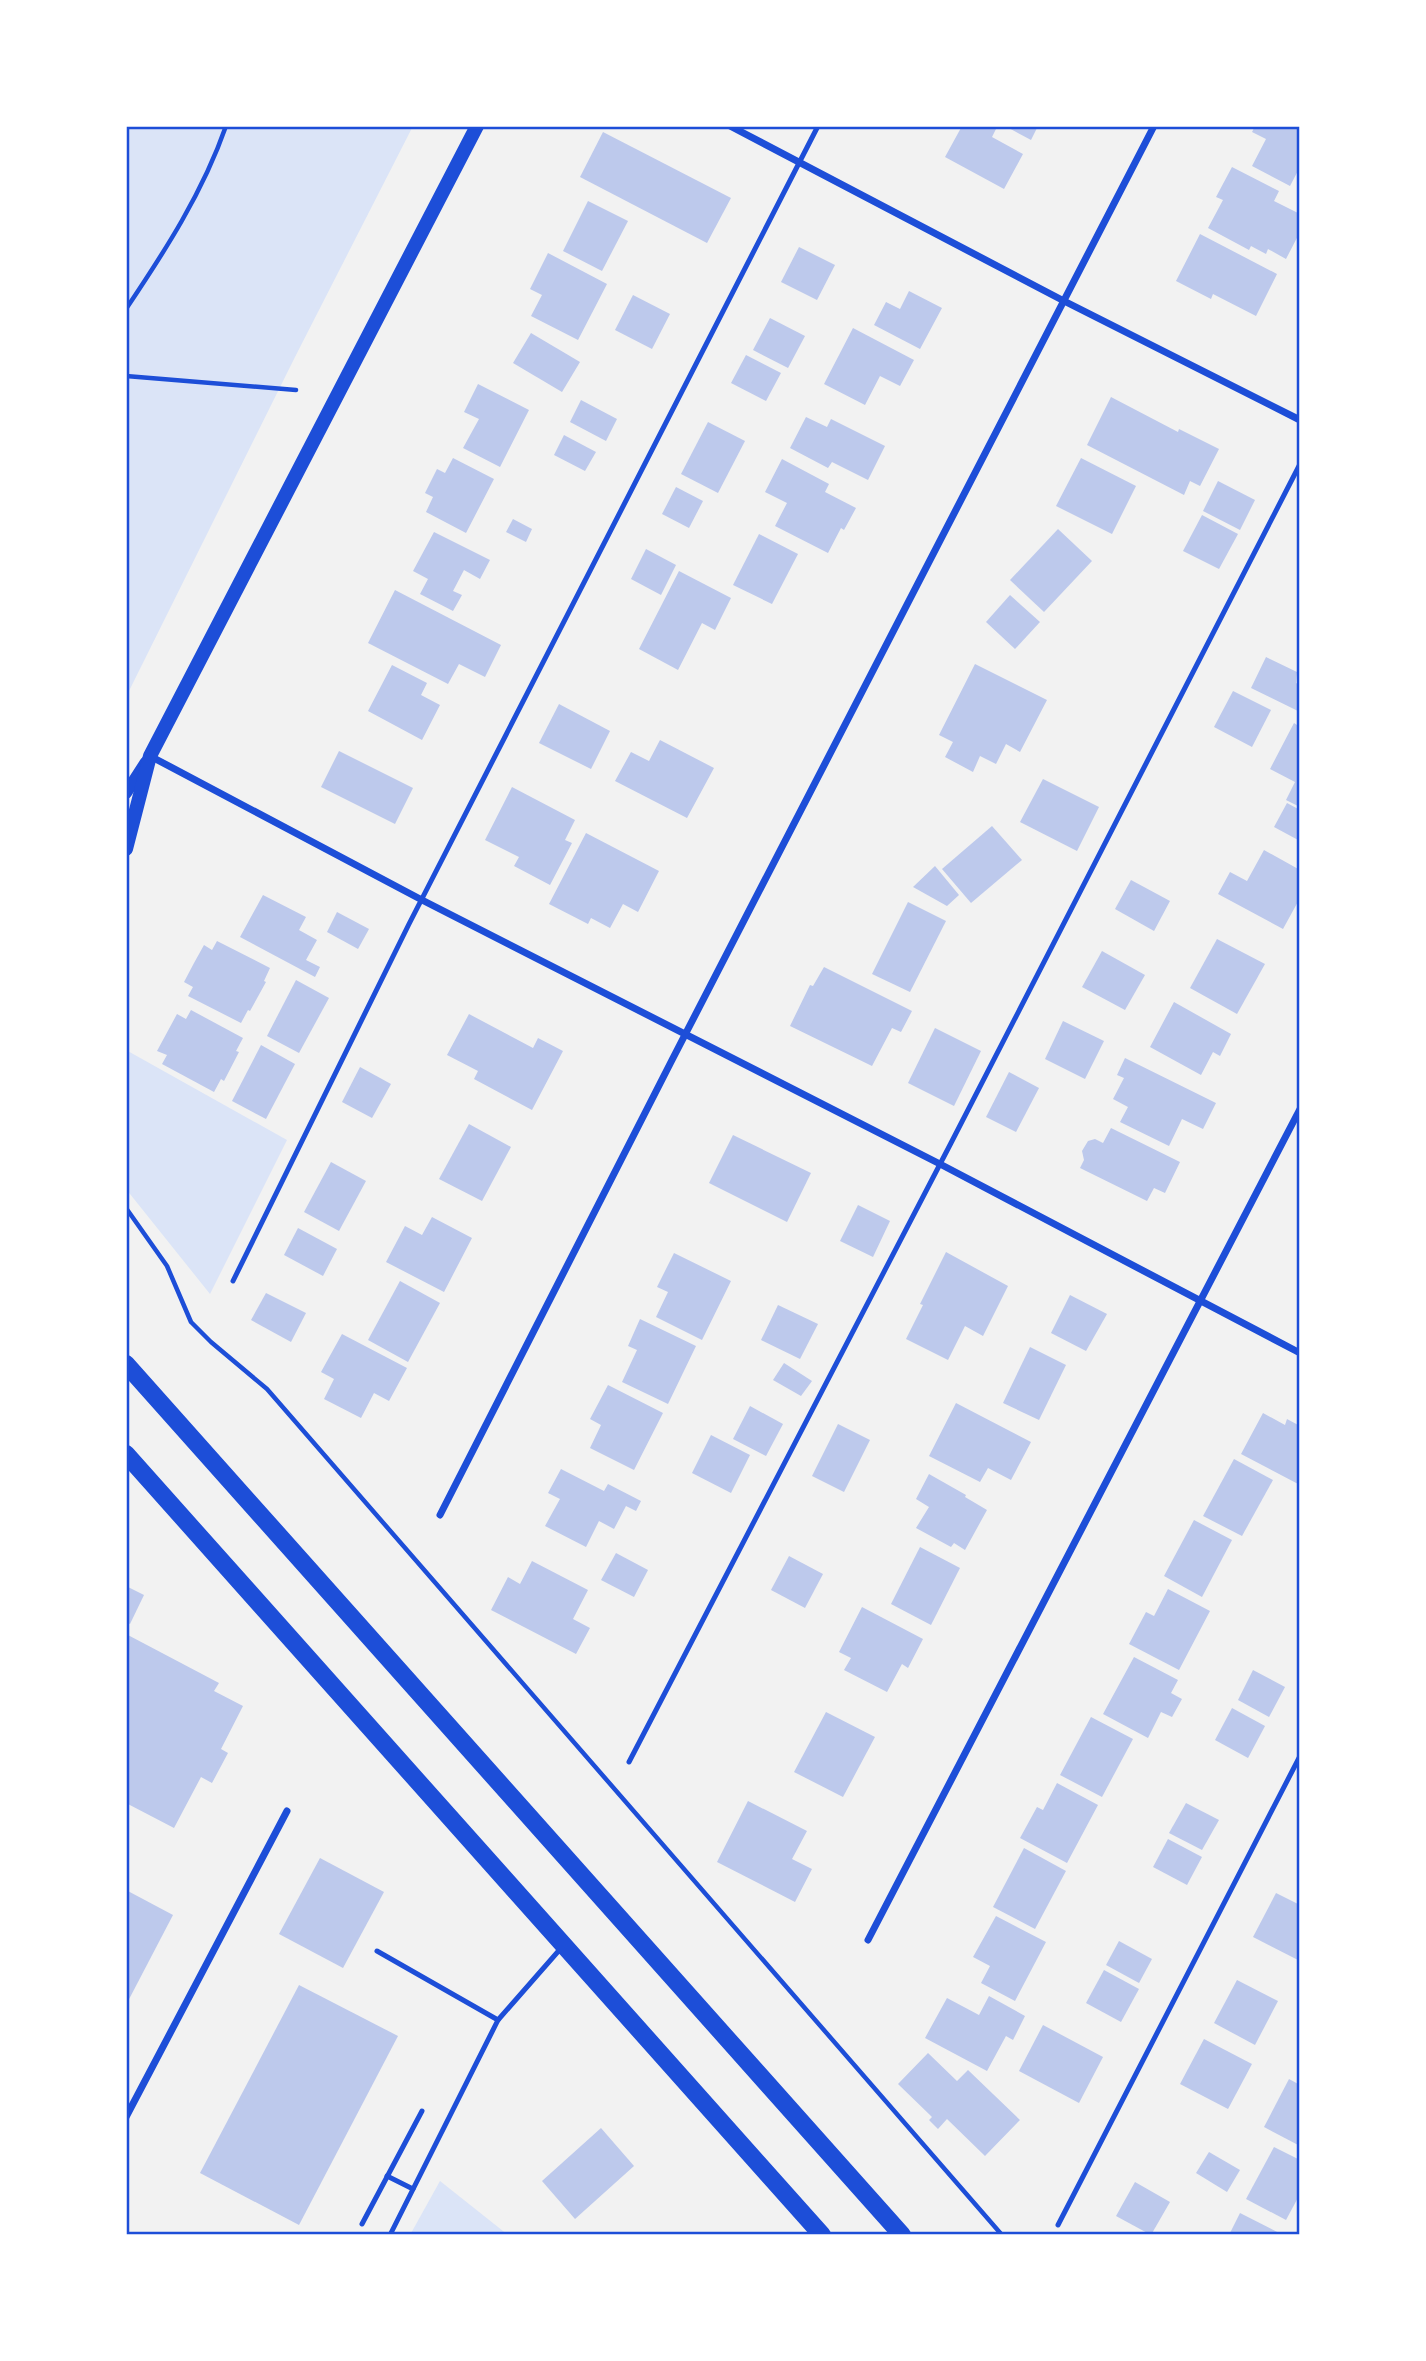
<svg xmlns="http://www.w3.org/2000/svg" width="1426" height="2361" font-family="'DM Sans',sans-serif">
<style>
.green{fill:#dbe4f7}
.building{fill:#bdc9ec}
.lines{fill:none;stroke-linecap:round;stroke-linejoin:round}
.path{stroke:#1d4ed8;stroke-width:4.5}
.service{stroke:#1d4ed8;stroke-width:5}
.minor{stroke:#1d4ed8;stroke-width:7}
.tertiary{stroke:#1d4ed8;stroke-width:12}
.secondary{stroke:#1d4ed8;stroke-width:14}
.primary{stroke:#1d4ed8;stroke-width:18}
.neatline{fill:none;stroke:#1d4ed8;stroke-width:2.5}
</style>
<rect width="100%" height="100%" fill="#f2f2f2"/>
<!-- green -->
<g class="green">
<path d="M126,126H413L295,357L126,697Z"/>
<path d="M126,1050L287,1140L210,1294L126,1189Z"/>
<path d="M440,2181L508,2235H410Z"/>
</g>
<!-- building -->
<g class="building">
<path d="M962,126H990L996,129L992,137L1023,154L1004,189L945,157Z"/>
<path d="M1005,126H1038L1031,140Z"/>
<path d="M1255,126H1300V167L1290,186L1252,166L1266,139L1252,132Z"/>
<path d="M603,132L731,198L707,243L580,177Z"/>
<path d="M1232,167L1279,191L1274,201L1300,214V232L1286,259L1268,249L1266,254L1251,246L1249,250L1208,228L1223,200L1216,197Z"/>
<path d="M588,201L628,221L602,271L563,251Z"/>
<path d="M1200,234L1277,274L1256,316L1213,294L1211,299L1176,281Z"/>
<path d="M799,247L835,265L817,300L781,282Z"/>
<path d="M548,253L607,284L578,340L531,316L542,295L530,289Z"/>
<path d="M909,291L942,308L920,349L874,325L886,302L900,309Z"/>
<path d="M633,295L670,314L652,349L615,330Z"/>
<path d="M770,318L805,336L788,368L753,350Z"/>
<path d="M853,328L914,360L900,386L880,376L865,405L824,384Z"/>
<path d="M531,333L580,362L562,392L513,363Z"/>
<path d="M746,355L781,373L766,401L731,383Z"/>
<path d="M478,384L529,410L500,467L463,448L479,419L464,412Z"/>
<path d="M1111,397L1178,432L1179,429L1219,449L1200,486L1190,481L1184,495L1087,445Z"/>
<path d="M581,400L617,419L606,441L570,422Z"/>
<path d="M806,417L827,427L831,419L885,446L868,480L832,462L828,468L790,448Z"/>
<path d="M708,422L745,441L718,493L681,474Z"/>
<path d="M564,435L596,452L585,471L554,455Z"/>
<path d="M453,458L494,479L466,533L426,512L433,497L425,493L437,469L445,473Z"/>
<path d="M1081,458L1136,486L1112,534L1056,506Z"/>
<path d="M782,459L829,484L825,492L856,508L844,530L841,528L828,553L775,526L787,503L765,492Z"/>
<path d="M1218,481L1255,500L1240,530L1203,511Z"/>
<path d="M676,487L703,501L689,528L662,514Z"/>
<path d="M1202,515L1238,534L1219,569L1183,551Z"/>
<path d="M513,519L532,529L526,542L506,532Z"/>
<path d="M1058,529L1092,561L1044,612L1010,580Z"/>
<path d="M434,532L490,560L480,579L464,570L453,591L462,595L453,611L420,594L428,579L413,571Z"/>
<path d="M759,534L798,554L772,604L733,585Z"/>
<path d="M646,549L676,565L661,595L631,579Z"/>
<path d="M679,571L731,598L715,630L702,623L678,670L639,649Z"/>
<path d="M395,590L501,645L485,677L459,664L448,684L368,643Z"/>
<path d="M1010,595L1040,622L1015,649L986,622Z"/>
<path d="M1266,657L1297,672L1296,683L1300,685V712L1251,688Z"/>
<path d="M975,664L1047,700L1020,752L1006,744L996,764L980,756L973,772L945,757L953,742L939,735Z"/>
<path d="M392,665L427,683L421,695L440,705L422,740L368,711Z"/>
<path d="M1233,691L1271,710L1252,747L1214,727Z"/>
<path d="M559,704L610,731L591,769L539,743Z"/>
<path d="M1294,723L1300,727V807L1286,800L1295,782L1270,769Z"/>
<path d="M660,740L714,768L687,818L615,781L631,752L649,761Z"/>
<path d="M339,751L413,788L395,824L321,787Z"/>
<path d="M1043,779L1099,807L1077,851L1020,822Z"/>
<path d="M512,787L575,820L565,840L572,843L550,885L514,866L519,857L485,840Z"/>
<path d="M1287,803L1300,810V841L1274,827Z"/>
<path d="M992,826L1022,860L971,903L942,869Z"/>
<path d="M586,833L659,871L638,912L623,904L610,928L591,918L588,924L549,904Z"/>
<path d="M1264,850L1300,870V898L1283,929L1218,894L1230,872L1247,881Z"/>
<path d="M935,866L959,895L947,906L913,887Z"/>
<path d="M1131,880L1170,901L1154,931L1115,909Z"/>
<path d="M263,895L306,917L299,930L317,940L306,960L320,967L315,977L240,937Z"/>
<path d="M908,902L946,921L910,992L872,974Z"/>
<path d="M337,912L369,929L358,949L327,932Z"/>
<path d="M1217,939L1265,964L1237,1014L1190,988Z"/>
<path d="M217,941L270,968L264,981L266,982L250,1011L248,1010L241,1023L188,996L193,987L184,982L194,963L204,945L212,950Z"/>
<path d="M1102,951L1145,975L1125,1010L1082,987Z"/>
<path d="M824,967L912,1011L901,1032L892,1028L872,1066L790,1026L810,985L813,986Z"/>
<path d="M296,980L329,998L299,1053L267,1036Z"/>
<path d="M1174,1002L1231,1034L1220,1056L1213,1052L1201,1075L1150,1047Z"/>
<path d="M191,1010L243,1038L236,1051L239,1052L224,1081L221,1079L214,1092L162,1064L167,1055L157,1051L177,1014L186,1019Z"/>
<path d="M469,1014L533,1048L538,1038L563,1051L532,1110L474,1079L478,1071L447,1055Z"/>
<path d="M1063,1021L1104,1041L1085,1079L1045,1059Z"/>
<path d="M935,1028L981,1051L954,1106L908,1083Z"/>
<path d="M261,1045L295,1064L266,1119L232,1101Z"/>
<path d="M1125,1058L1216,1103L1203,1129L1182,1119L1169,1146L1120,1122L1128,1107L1113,1099L1124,1078L1117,1075Z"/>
<path d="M360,1067L391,1084L372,1118L342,1102Z"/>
<path d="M1009,1072L1039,1088L1016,1132L986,1117Z"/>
<path d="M469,1124L511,1147L482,1201L439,1179Z"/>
<path d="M1111,1128L1180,1162L1165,1193L1154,1188L1147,1201L1080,1168L1084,1160L1082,1151L1088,1141L1095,1139L1103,1143Z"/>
<path d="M733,1135L811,1173L787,1222L709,1183Z"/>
<path d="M331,1162L366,1181L339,1231L304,1212Z"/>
<path d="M858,1205L890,1221L873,1257L840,1241Z"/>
<path d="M432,1217L472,1238L444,1292L386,1262L405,1226L422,1235Z"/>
<path d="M298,1228L337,1249L323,1276L284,1255Z"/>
<path d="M946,1252L1008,1286L983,1336L965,1326L948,1360L906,1339L923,1305L920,1304Z"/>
<path d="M674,1253L731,1281L702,1340L656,1317L668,1292L657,1287Z"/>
<path d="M400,1281L440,1303L408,1362L368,1340Z"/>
<path d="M266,1293L306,1313L291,1342L251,1320Z"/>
<path d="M1070,1295L1107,1314L1086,1351L1051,1333Z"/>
<path d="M778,1305L818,1324L800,1359L761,1340Z"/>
<path d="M640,1319L696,1346L668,1404L622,1382L637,1350L628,1346Z"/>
<path d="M342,1334L407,1368L389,1401L374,1393L361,1418L324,1399L334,1379L321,1372Z"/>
<path d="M1030,1347L1066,1365L1039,1420L1003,1403Z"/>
<path d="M784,1363L812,1381L801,1396L773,1380Z"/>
<path d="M608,1385L663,1413L634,1470L590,1448L601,1425L590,1419Z"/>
<path d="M956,1403L1031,1442L1011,1480L988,1468L980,1482L929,1456Z"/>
<path d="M750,1406L783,1424L766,1456L733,1439Z"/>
<path d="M1263,1413L1285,1425L1287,1419L1300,1426V1485L1241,1454Z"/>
<path d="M838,1424L870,1440L844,1492L812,1476Z"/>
<path d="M711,1435L750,1455L731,1493L692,1473Z"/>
<path d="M1234,1459L1273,1480L1242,1536L1203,1516Z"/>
<path d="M561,1469L604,1491L608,1484L641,1501L636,1511L626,1506L614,1529L599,1521L586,1547L545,1526L560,1499L548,1493Z"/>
<path d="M929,1474L966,1495L965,1497L987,1510L965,1550L954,1543L951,1547L916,1528L929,1507L916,1499Z"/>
<path d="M1194,1520L1232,1540L1202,1597L1164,1576Z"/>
<path d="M920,1547L960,1568L931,1625L891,1604Z"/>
<path d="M616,1553L648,1570L634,1597L601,1580Z"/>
<path d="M789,1556L823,1574L805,1608L771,1590Z"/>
<path d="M532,1561L588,1590L573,1619L590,1628L576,1654L491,1610L508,1577L520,1584Z"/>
<path d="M126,1586L144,1595L130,1624L126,1622Z"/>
<path d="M1168,1589L1210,1611L1179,1670L1129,1644L1146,1612L1154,1616Z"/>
<path d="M862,1607L923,1639L908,1668L902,1664L887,1692L844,1670L851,1658L839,1652Z"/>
<path d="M126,1634L219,1683L214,1691L243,1706L221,1749L228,1753L212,1783L201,1777L174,1828L126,1803V1741L128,1737L126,1736Z"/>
<path d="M1134,1657L1178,1680L1171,1693L1182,1699L1172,1717L1161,1712L1148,1738L1103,1714Z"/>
<path d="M1253,1670L1285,1687L1269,1717L1238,1700Z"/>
<path d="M1232,1708L1265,1726L1248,1758L1215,1740Z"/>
<path d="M826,1712L875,1737L843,1797L794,1772Z"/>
<path d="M1091,1717L1133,1739L1102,1797L1060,1775Z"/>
<path d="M1057,1783L1098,1805L1067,1863L1020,1838L1037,1807L1043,1810Z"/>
<path d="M748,1801L807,1831L792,1859L812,1869L795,1902L717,1862Z"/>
<path d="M1186,1803L1219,1820L1202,1850L1169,1833Z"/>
<path d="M1168,1839L1202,1857L1187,1885L1153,1867Z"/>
<path d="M1024,1848L1066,1871L1035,1929L993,1907Z"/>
<path d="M320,1858L384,1892L343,1968L279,1934Z"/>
<path d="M126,1890L173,1915L126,2005Z"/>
<path d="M1276,1893L1300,1905V1955L1298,1960L1253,1937Z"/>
<path d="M996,1916L1046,1942L1015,2001L981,1983L990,1966L973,1957Z"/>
<path d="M1119,1941L1152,1959L1139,1983L1106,1965Z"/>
<path d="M1104,1970L1139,1989L1121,2022L1086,2003Z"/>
<path d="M1237,1980L1278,2001L1255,2045L1214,2023Z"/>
<path d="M299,1985L398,2036L299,2225L200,2173Z"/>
<path d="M989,1996L1025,2016L1013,2040L1006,2036L987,2071L925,2038L947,1998L979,2015Z"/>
<path d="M1043,2025L1103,2057L1079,2103L1019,2071Z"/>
<path d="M1204,2039L1252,2064L1228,2109L1180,2084Z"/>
<path d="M928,2053L957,2081L968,2070L1020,2120L985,2156L947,2119L938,2129L929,2120L932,2117L898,2084Z"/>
<path d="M1289,2079L1300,2085V2146L1264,2127Z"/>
<path d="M601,2128L634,2166L575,2219L542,2181Z"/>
<path d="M1274,2147L1300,2160V2194L1286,2220L1246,2199Z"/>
<path d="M1209,2152L1240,2170L1227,2192L1196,2173Z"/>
<path d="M1135,2182L1170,2202L1151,2235L1116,2216Z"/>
<path d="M1240,2213L1283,2235H1229Z"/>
</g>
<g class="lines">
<!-- path -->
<g class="path">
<path d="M126,309C165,251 203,192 226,126"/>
<path d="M126,376L296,390"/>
<path d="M126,1208L167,1266L191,1322L211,1342L267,1389L1002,2235"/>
</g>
<!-- service -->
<g class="service">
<path d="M233,1281L409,924L818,126"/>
<path d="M629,1762L951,1143L1300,464"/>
<path d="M377,1951L498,2020"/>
<path d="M387,2176L413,2189"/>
<path d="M362,2224L422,2111"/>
<path d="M1058,2225L1300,1756"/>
<path d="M390,2235L498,2020L562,1947"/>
</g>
<!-- minor -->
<g class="minor">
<path d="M730,126L1064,301L1300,420"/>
<path d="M150,756L422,900L940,1164L1300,1353"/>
<path d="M440,1515L672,1060L1154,126"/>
<path d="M868,1940L1300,1109"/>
<path d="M126,2117L287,1811"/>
</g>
<!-- tertiary -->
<path class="tertiary" d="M126,793L146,762"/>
<!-- secondary -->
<path class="secondary" d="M126,849L150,756L477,126"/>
<!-- primary -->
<g class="primary">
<path d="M126,1364L902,2235"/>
<path d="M126,1454L822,2235"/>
</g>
</g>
<!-- border -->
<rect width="1426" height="2361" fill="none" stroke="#ffffff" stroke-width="256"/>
<rect x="128" y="128" width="1170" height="2105" class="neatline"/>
</svg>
